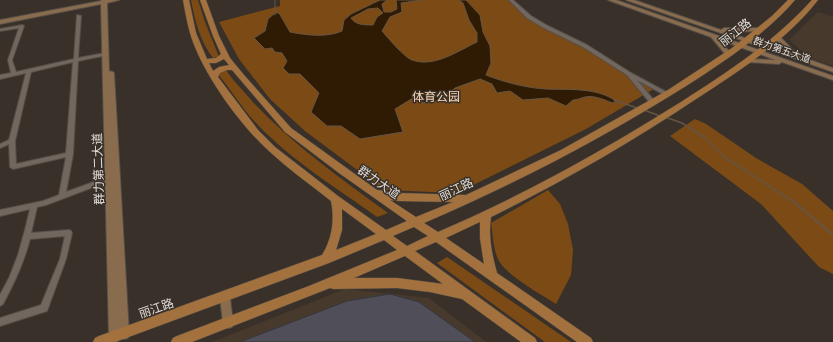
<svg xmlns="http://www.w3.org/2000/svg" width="833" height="342" font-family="Cabin,'Noto Sans SC',sans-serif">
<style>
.built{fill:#473a2d}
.green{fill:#7c4b15}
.water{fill:#2f1a04;stroke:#655443;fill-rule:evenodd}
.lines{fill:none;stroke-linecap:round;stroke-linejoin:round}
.stream-far2{stroke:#655443;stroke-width:1}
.stream-far1{stroke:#655443;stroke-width:1.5}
.stream{stroke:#655443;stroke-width:2}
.building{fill:#4f4e59;stroke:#37373e}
.street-casing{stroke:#564f49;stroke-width:2}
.secondary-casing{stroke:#564f49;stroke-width:2}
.primary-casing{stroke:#564f49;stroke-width:1}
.street{fill:#71675f;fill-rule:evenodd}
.secondary{fill:#896c4e;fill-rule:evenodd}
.primary{fill:#a2713d;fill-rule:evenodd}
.labels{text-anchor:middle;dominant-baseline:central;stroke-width:3;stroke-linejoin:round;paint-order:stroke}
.far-street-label{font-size:10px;fill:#e2dcd7;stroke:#393129}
.street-label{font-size:12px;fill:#e2dcd7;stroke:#393129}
.park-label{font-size:12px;fill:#fbd6b5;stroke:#393129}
</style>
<rect width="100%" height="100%" fill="#393129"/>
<!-- built -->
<g class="built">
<path d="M818,12L833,17V66L810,58L789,40Z"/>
<path d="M345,289L429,298L486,342H212Z"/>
</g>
<!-- green -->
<g class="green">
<path d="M191,0H198L205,22L219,57L213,58C200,41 195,21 191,0Z"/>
<path d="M280,0H512L529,18L547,29L588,49L657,87L586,129L457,193L384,190L305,131L270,99L239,59L219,22L280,6Z"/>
<path d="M226,70C233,81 243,90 251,100C292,144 340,178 388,213L377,217C337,188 292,161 258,125C243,110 232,91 218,74V72Z"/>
<path d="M695,119L706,124L756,158L802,184L833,211V274L819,267L761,204L670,136Z"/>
<path d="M548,190L560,204L568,224L573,250L571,275L556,304C541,294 505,275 498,259C493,248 493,235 491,223Z"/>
<path d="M447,257L555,331L571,342H545L437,263Z"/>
</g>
<!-- water -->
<path class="water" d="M380,0H387L382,4L384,12H391L397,9L396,0H422L401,3L402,12L390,17L382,31C388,38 404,57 412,60C434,68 458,51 477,42V33L469,20L463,3L459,0H466L480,15L483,32L490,46L491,63L486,75C504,82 526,88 546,89C569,90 596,87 616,101L613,103C604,100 595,95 585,97C581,98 577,100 573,100L566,106L548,98L523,100L510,91L497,93L492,84L480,79L455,88L449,93H443L440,100C431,104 422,104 413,98L395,109L403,132L360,139L341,126H327L311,112L319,93L300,74H289L283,68L287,61L282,53L275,52L272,48L265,49L254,38L265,31L268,19L275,13H279L290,32C305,35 327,38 342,31L344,20L351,14ZM378,8L383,13L377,17L373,25C365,25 355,25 351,18L368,9Z"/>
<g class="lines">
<!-- stream-far2 -->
<path class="stream-far2" d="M275,0V15"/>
<!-- stream-far1 -->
<g class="stream-far1">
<path d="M614,100L637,108"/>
<path d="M644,110L660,116"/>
<path d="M665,117L682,123L705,138L724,157L794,202"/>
</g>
<!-- stream -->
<path class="stream" d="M793,201L833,235"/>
</g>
<!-- building -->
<path class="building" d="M390,294L419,302L475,342H240L347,301Z"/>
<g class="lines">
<defs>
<g id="street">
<path d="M509,0H513L531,16L548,26L587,45L631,73L670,94L669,95H665L637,80L656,103L653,105L651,104L627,75L583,47L544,28L527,18Z"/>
<path d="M77,15L81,16L78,58L105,53L107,54V55L78,61L73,154L66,192L110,176H112L113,178L112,180L46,205L37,207L31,233L69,230L71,231L72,233L66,259L47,311L0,326V318L41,305L60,259L65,236L30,239C24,262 14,284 3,304L0,306V295L9,278L18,255L25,230L30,209L0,216V210L43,201L59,195L66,157L13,169L10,167L9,144L0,148V144L9,140L26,73L0,79V75L11,73L8,60L19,28L0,31V29L22,25L24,26L12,60L16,72L74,59ZM73,62L66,153L16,164L15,141L31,72Z"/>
</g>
<g id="secondary">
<path d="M101,0H119L107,3L109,71L113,72L114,73L129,334L128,338L124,339L120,338L119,335L118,341L114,342L110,341L109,337L101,4L0,24V20L101,1Z"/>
<path d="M608,0H616L833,76V80L782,62L779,64L745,62V60L747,59L776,60L720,40L731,54L728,56L726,55L711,37Z"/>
<path d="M626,0H634L721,30L724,28H761L762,29L759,31L727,32L789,53L774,37L777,35L779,36L799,56L833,68V72Z"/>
<path d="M225,293L229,295L230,298L233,323L232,327L228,328L224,327L223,323L220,298L221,295Z"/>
</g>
<path id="primary" d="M183,0H189L196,33L207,59L216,58L221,54L213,36L200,0H206L219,36L230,58L244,75L291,128L377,190L399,193L466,195L561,150L668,90L732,48L772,16L788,0H795C767,33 722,63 686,86C603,138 515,184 424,223L438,232C522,196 603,151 681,102C728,72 774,42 812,0H818C786,41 739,71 696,99C630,143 562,182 491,217C488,236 492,255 497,273L591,338L593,342H577L436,242L415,251L535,338L537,342H521L462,299L430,292L397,288L333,289L330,288L192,342H171L173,338L177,336L309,286L397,250L384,240L329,263L115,342H93L95,338L99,336L322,255C332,239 335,220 331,201C310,184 288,169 269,151C239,124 201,71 190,33C187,22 185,11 183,0ZM224,59L229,65L219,67L213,71L209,63H216ZM227,70H232L285,132L339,173L407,221L386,230L338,196L275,147L258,130L218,77L220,73ZM390,200L399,201L453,202L416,217ZM342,209L376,234L336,250L342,230ZM480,222V238L484,264L446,238ZM414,227L428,236L407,246L393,236ZM405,256L443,284L397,278H354Z"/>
</defs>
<!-- street casing -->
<use href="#street" class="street-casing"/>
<!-- secondary casing -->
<use href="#secondary" class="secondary-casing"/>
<!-- primary casing -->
<use href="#primary" class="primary-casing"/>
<!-- street -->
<use href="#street" class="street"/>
<!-- secondary -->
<use href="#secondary" class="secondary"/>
<!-- primary -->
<use href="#primary" class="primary"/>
</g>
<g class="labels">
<!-- far-street labels -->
<g class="far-street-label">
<text transform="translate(782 50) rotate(19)">群力第五大道</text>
</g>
<!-- street labels -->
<g class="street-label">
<text transform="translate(735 32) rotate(-38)">丽江路</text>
<text transform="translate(98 169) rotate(-92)">群力第二大道</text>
<text transform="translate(379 182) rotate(35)">群力大道</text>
<text transform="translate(456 189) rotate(-25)">丽江路</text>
<text transform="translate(156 308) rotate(-19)">丽江路</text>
</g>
<!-- park labels -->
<g class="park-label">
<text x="436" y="96">体育公园</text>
</g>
</g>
</svg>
